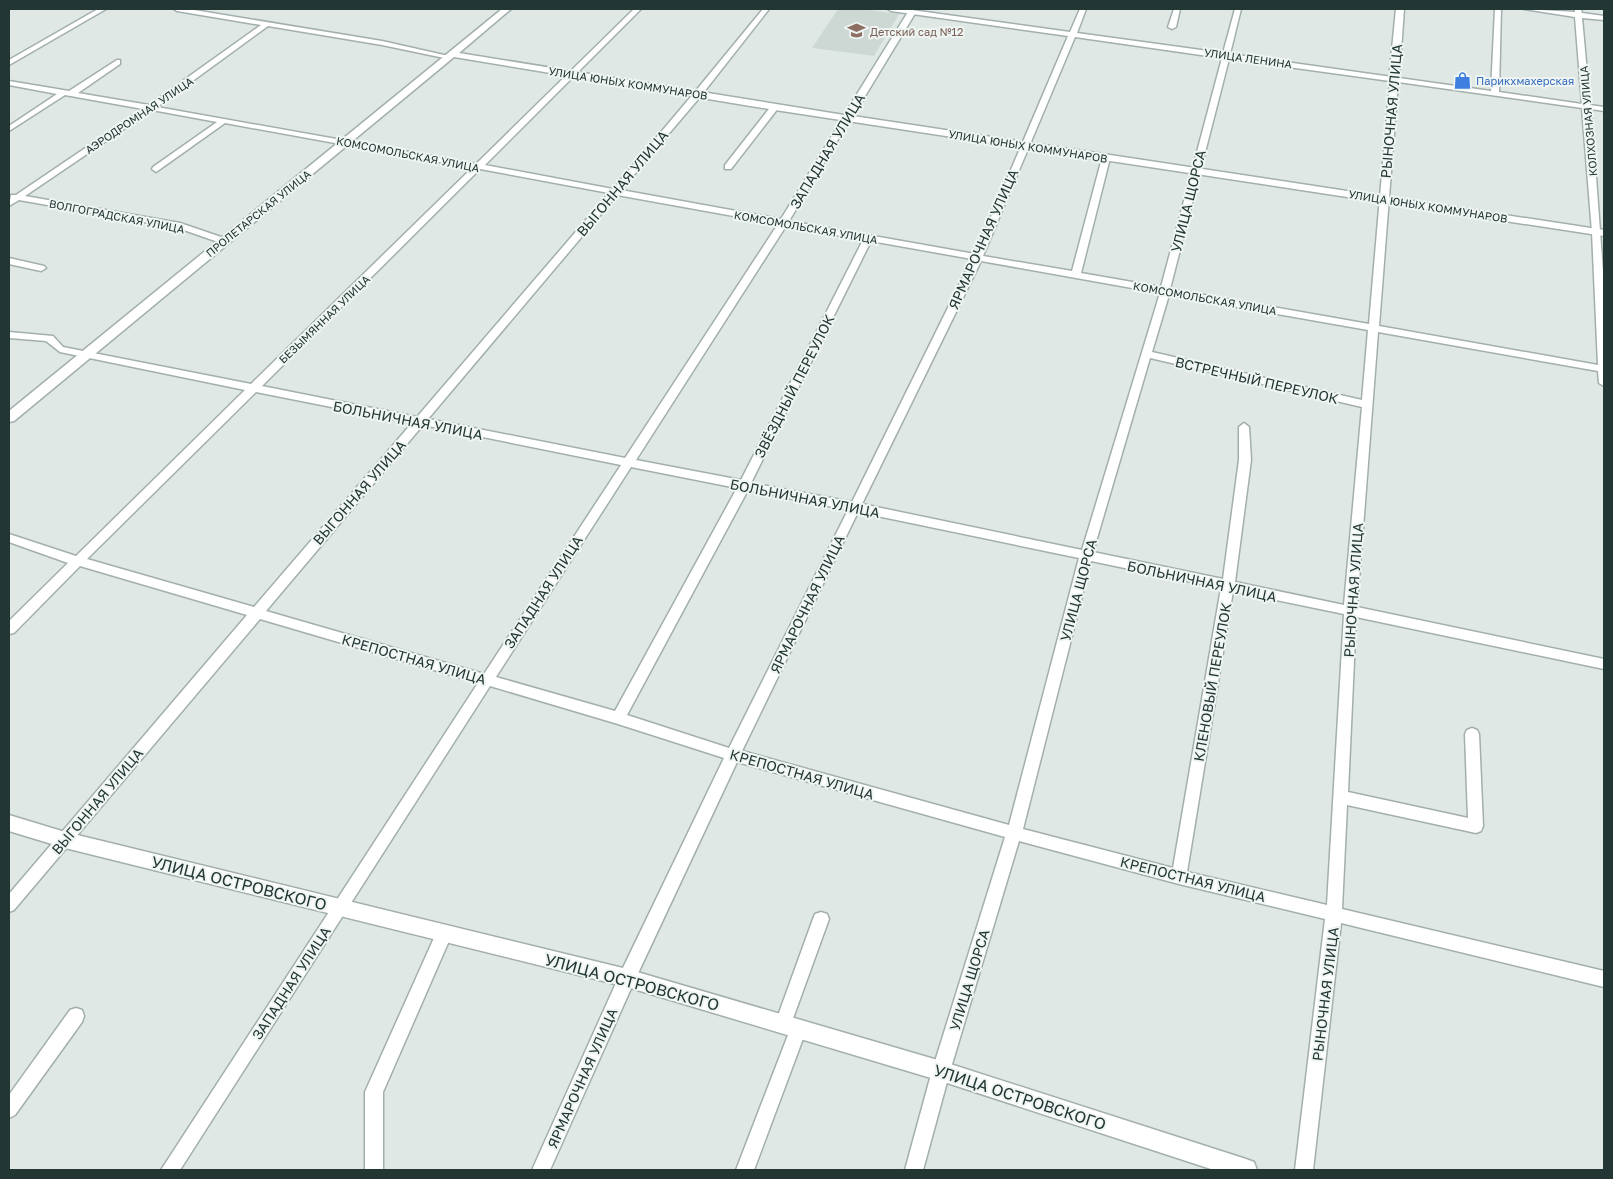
<svg xmlns="http://www.w3.org/2000/svg" width="1613" height="1179" font-family="'Golos Text',sans-serif">
<style>
.built{fill:#cdd8d4}
.lines{fill:none;stroke-linecap:round;stroke-linejoin:round}
.minor-casing{stroke:#a3afac;stroke-width:3}
.tertiary-casing{stroke:#a3afac;stroke-width:3}
.minor{fill:#fff;fill-rule:evenodd}
.tertiary{fill:#fff;fill-rule:evenodd}
.labels{text-anchor:middle;dominant-baseline:central;stroke-width:4;stroke-linejoin:round;paint-order:stroke}
.far-education-label{font-size:11px;fill:#785e54;stroke:#eff5f3;text-anchor:start}
.far-street-label{font-size:11px;fill:#223633;stroke:#eff5f3}
.far-shop-label{font-size:11px;fill:#366cbe;stroke:#eff5f3;text-anchor:start}
.street-label{font-size:14px;fill:#223633;stroke:#eff5f3}
.near-street-label{font-size:16px;fill:#223633;stroke:#eff5f3}
</style>
<rect width="100%" height="100%" fill="#dfe8e5"/>
<!-- built -->
<path class="built" d="M838,9H862L899,14L874,56L812,48Z"/>
<g class="lines">
<defs>
<g id="minor">
<path d="M98,9H106L9,65V60Z"/>
<path d="M174,9H188L382,41L453,57L449,59L382,45L268,26L157,107L476,164L634,9H641L485,165L613,189L694,93L763,9H769L700,97L621,190L781,219L843,118L847,116L851,118L789,221L975,254L1068,36L891,11L888,9H904L1070,32L1080,9H1086L1077,33L1223,53L1235,9H1241L1230,54L1491,91L1495,9H1501L1499,92L1582,104L1575,17L1524,9L1575,12V9H1581L1582,13L1604,16V20L1582,18L1590,105L1604,107V111L1591,109L1604,285V386L1599,383L1598,371L1378,332L1357,607L1604,659V669L1356,617L1348,792L1468,818L1465,734L1467,730L1472,728L1477,730L1479,734L1483,826L1481,831L1476,833L1347,805L1342,909L1604,971V987L1341,923L1313,1170H1295L1325,919L1179,884L1019,841L950,1071L923,1170H905L932,1071L1005,837L737,762L633,984L550,1170H532L621,972L724,758L618,724L490,686L180,1170H161L478,683L260,619L14,910L9,912V894L247,615L80,566L14,633L9,634V621L68,563L9,542V534L76,556L245,390L60,352L46,341L9,338V332L53,336L63,347L251,384L472,168L225,123L156,172L152,169L153,167L217,122L152,110L25,196L180,223L227,239V243H221L178,228L19,200L9,206L11,195H16L143,109L65,95L9,131V126L57,94L9,85V81L69,91L117,60H120V64L78,93L149,105L261,25L177,11ZM1075,37L1222,58L1161,287L1081,273L1110,158L1106,155L1102,158L1072,271L983,256ZM1229,59L1390,81L1369,324L1170,289ZM1398,82L1582,108L1592,232L1598,365L1379,326ZM480,169L609,193L417,417L262,386ZM617,195L778,224L625,458L428,419ZM786,226L863,240L741,480L636,460ZM871,241L972,259L852,502L751,483ZM981,261L1160,293L1082,550L862,504ZM1169,295L1368,330L1362,400L1152,352ZM1150,358L1362,407L1344,605L1235,582L1251,460L1249,427L1244,423L1239,427V460L1223,579L1093,552ZM256,392L412,423L254,607L87,559ZM423,425L621,465L484,674L266,611ZM631,467L737,488L615,711L496,677ZM748,490L848,510L729,748L627,715ZM858,512L1079,558L1009,825L742,751ZM1091,561L1221,588L1173,868L1023,829ZM1233,591L1344,614L1327,905L1187,872Z"/>
<path d="M1174,9H1180L1176,27L1172,29L1168,27Z"/>
<path d="M772,105L779,107L731,169H725V165Z"/>
<path d="M9,258L44,266L46,268L41,271L9,264Z"/>
<path d="M821,912L827,914L829,919L791,1024L789,1030L783,1032L777,1030L775,1024L813,919L815,914Z"/>
<path d="M444,926L450,929L452,934L383,1092V1170H365V1092L438,929Z"/>
<path d="M76,1008L82,1010L84,1016L82,1022L15,1115L9,1118V1095L70,1010Z"/>
<path d="M799,1020L805,1022L807,1028L754,1170H736L793,1022Z"/>
</g>
<g id="tertiary">
<path d="M502,9H511L459,53L844,115L908,12L912,9L916,12L853,116L1604,230V236L775,110L454,57L14,421L9,422V411Z"/>
<path d="M1396,9H1404L1399,79L1394,82L1389,79Z"/>
<path d="M9,815L65,832L627,969L941,1061L1246,1159L1254,1162L1257,1170H1214L941,1081L627,987L65,848L9,831Z"/>
</g>
</defs>
<!-- minor casing -->
<use href="#minor" class="minor-casing"/>
<!-- tertiary casing -->
<use href="#tertiary" class="tertiary-casing"/>
<!-- minor -->
<use href="#minor" class="minor"/>
<!-- tertiary -->
<use href="#tertiary" class="tertiary"/>
</g>
<!-- icons -->
<defs>
<symbol id="school-bare" viewBox="-9 -9 18 18"><path d="M0-5L7-2L0 1L-7-2ZM-4 1L0 2.5L4 1V4Q0 6-4 4Z" fill="#8d6e63" stroke="#eff5f3" stroke-width="2.5" paint-order="stroke"/></symbol>
<symbol id="shop-bare" viewBox="-9 -9 18 18"><path d="M-5-2.5h2.3a2.7 3.5 0 0 1 5.4 0H5L5.5 6h-11ZM-1.5-2.5h3a1.5 2.3 0 0 0-3 0Z" fill="#3f7fe0" stroke="#eff5f3" stroke-width="2.5" paint-order="stroke"/></symbol>
</defs>
<g fill-rule="evenodd">
<use href="#school-bare" x="844" y="18" width="25" height="25"/>
<use href="#shop-bare" x="1450" y="68" width="25" height="25"/>
</g>
<g class="labels">
<!-- far-education labels -->
<g class="far-education-label">
<text x="870" y="31">Детский сад №12</text>
</g>
<!-- far-street labels -->
<g class="far-street-label">
<text transform="translate(1248 58) rotate(8)">УЛИЦА ЛЕНИНА</text>
<text transform="translate(628 83) rotate(9)">УЛИЦА ЮНЫХ КОММУНАРОВ</text>
<text transform="translate(139 115) rotate(-34)">АЭРОДРОМНАЯ УЛИЦА</text>
<text transform="translate(1588 121) rotate(-95)">КОЛХОЗНАЯ УЛИЦА</text>
<text transform="translate(1028 146) rotate(9)">УЛИЦА ЮНЫХ КОММУНАРОВ</text>
<text transform="translate(408 154) rotate(11)">КОМСОМОЛЬСКАЯ УЛИЦА</text>
<text transform="translate(1428 206) rotate(9)">УЛИЦА ЮНЫХ КОММУНАРОВ</text>
<text transform="translate(258 213) rotate(-39)">ПРОЛЕТАРСКАЯ УЛИЦА</text>
<text transform="translate(117 216) rotate(11)">ВОЛГОГРАДСКАЯ УЛИЦА</text>
<text transform="translate(806 227) rotate(10)">КОМСОМОЛЬСКАЯ УЛИЦА</text>
<text transform="translate(1205 298) rotate(10)">КОМСОМОЛЬСКАЯ УЛИЦА</text>
<text transform="translate(324 319) rotate(-44)">БЕЗЫМЯННАЯ УЛИЦА</text>
</g>
<!-- far-shop labels -->
<g class="far-shop-label">
<text x="1476" y="80">Парикхмахерская</text>
</g>
<!-- street labels -->
<g class="street-label">
<text transform="translate(1391 111) rotate(-85)">РЫНОЧНАЯ УЛИЦА</text>
<text transform="translate(827 151) rotate(-59)">ЗАПАДНАЯ УЛИЦА</text>
<text transform="translate(622 183) rotate(-50)">ВЫГОННАЯ УЛИЦА</text>
<text transform="translate(1188 201) rotate(-76)">УЛИЦА ЩОРСА</text>
<text transform="translate(983 239) rotate(-66)">ЯРМАРОЧНАЯ УЛИЦА</text>
<text transform="translate(1257 380) rotate(13)">ВСТРЕЧНЫЙ ПЕРЕУЛОК</text>
<text transform="translate(794 386) rotate(-63)">ЗВЁЗДНЫЙ ПЕРЕУЛОК</text>
<text transform="translate(408 420) rotate(11)">БОЛЬНИЧНАЯ УЛИЦА</text>
<text transform="translate(359 492) rotate(-49)">ВЫГОННАЯ УЛИЦА</text>
<text transform="translate(805 498) rotate(11)">БОЛЬНИЧНАЯ УЛИЦА</text>
<text transform="translate(1202 581) rotate(12)">БОЛЬНИЧНАЯ УЛИЦА</text>
<text transform="translate(1078 590) rotate(-75)">УЛИЦА ЩОРСА</text>
<text transform="translate(1353 590) rotate(-86)">РЫНОЧНАЯ УЛИЦА</text>
<text transform="translate(543 592) rotate(-57)">ЗАПАДНАЯ УЛИЦА</text>
<text transform="translate(807 604) rotate(-64)">ЯРМАРОЧНАЯ УЛИЦА</text>
<text transform="translate(414 659) rotate(16)">КРЕПОСТНАЯ УЛИЦА</text>
<text transform="translate(1212 682) rotate(-80)">КЛЕНОВЫЙ ПЕРЕУЛОК</text>
<text transform="translate(802 774) rotate(16)">КРЕПОСТНАЯ УЛИЦА</text>
<text transform="translate(97 801) rotate(-50)">ВЫГОННАЯ УЛИЦА</text>
<text transform="translate(1193 879) rotate(14)">КРЕПОСТНАЯ УЛИЦА</text>
<text transform="translate(969 980) rotate(-73)">УЛИЦА ЩОРСА</text>
<text transform="translate(291 983) rotate(-57)">ЗАПАДНАЯ УЛИЦА</text>
<text transform="translate(1325 994) rotate(-83)">РЫНОЧНАЯ УЛИЦА</text>
<text transform="translate(582 1078) rotate(-66)">ЯРМАРОЧНАЯ УЛИЦА</text>
</g>
<!-- near-street labels -->
<g class="near-street-label">
<text transform="translate(239 883) rotate(14)">УЛИЦА ОСТРОВСКОГО</text>
<text transform="translate(632 982) rotate(15)">УЛИЦА ОСТРОВСКОГО</text>
<text transform="translate(1020 1097) rotate(18)">УЛИЦА ОСТРОВСКОГО</text>
</g>
</g>
<!-- border -->
<rect width="1613" height="1179" fill="none" stroke="#223633" stroke-width="20"/>
</svg>
